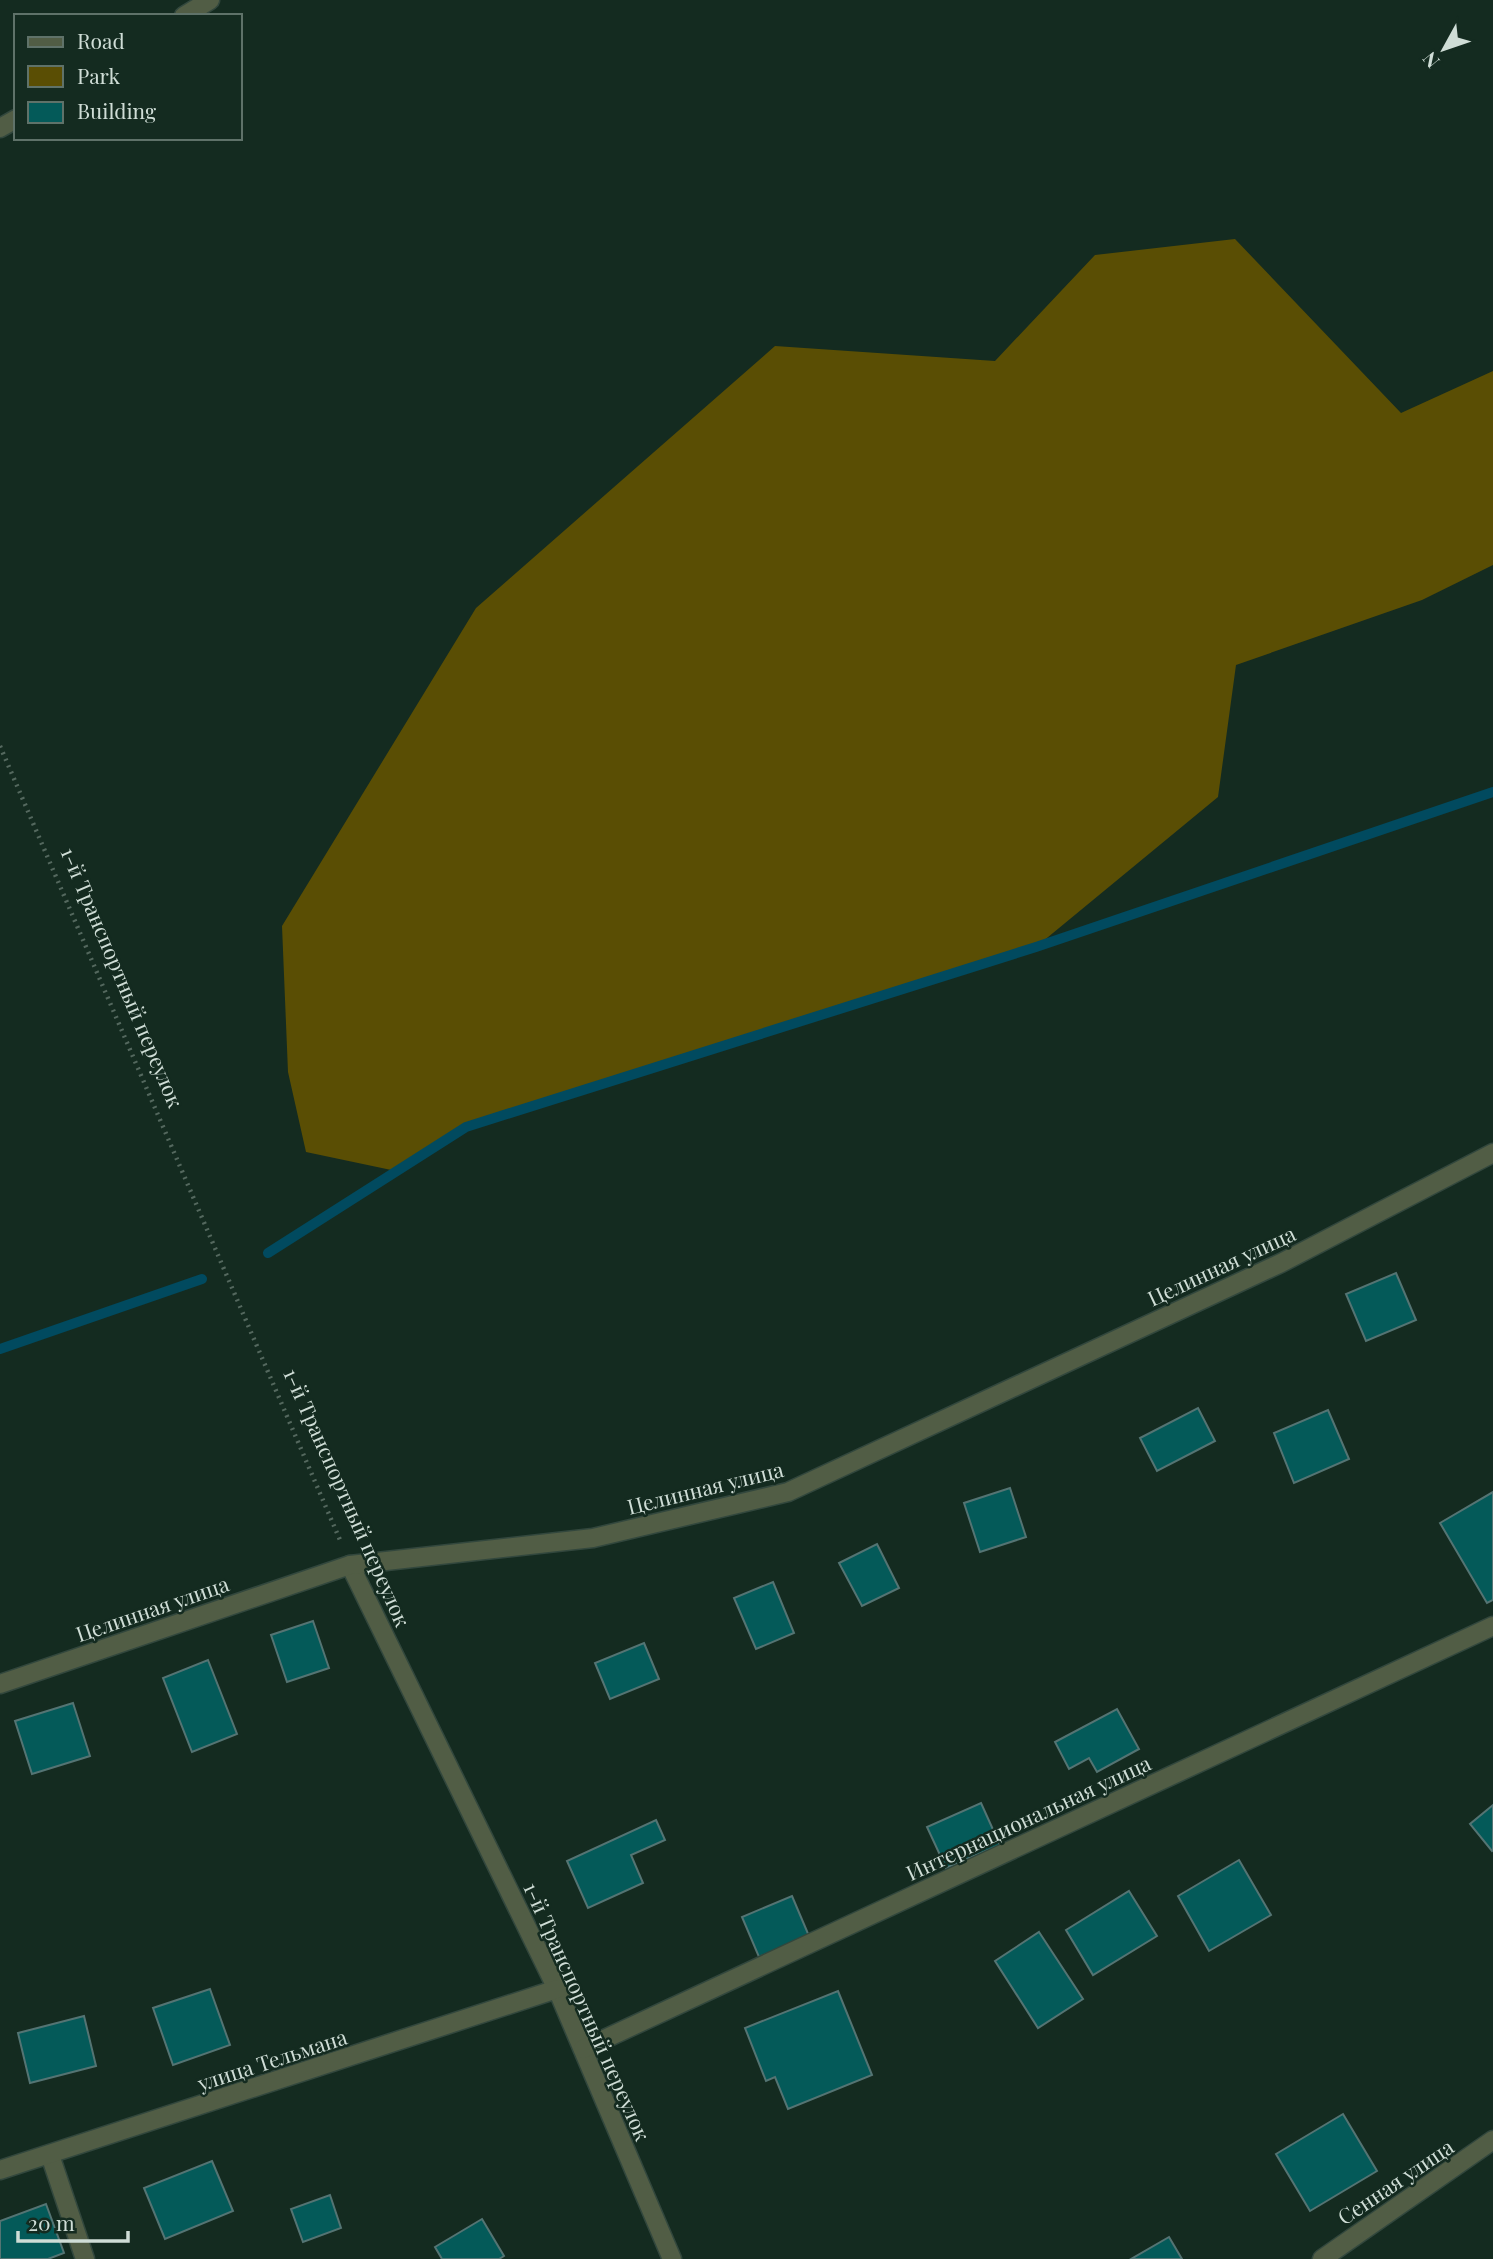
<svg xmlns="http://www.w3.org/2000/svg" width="1493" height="2259" font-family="'Playfair Display',serif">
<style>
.green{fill:#5a4e04}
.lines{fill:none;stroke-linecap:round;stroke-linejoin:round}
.stream{stroke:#014a5f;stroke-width:10}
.building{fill:#045a59;stroke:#547473;stroke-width:2}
.minor-casing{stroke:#32473d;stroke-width:21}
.path{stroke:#54685e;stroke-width:4.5;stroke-dasharray:2 5;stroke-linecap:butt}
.minor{stroke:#515d45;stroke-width:18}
.labels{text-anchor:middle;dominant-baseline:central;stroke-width:5;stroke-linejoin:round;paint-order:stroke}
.street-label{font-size:21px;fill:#cfddd6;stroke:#142b20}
</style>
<rect width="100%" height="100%" fill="#142b20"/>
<!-- green -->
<path class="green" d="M1235,239L1401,413L1493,371V565L1422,600L1236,665L1218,797L1036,947L466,1127L396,1171L306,1152L288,1072L282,926L476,608L775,346L995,361L1095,255Z"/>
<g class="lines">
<!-- stream -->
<g class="stream">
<path d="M268,1253L466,1127L1036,947L1493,792"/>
<path d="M0,1349L202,1279"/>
</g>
</g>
<!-- building -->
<g class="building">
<path d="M1396,1273L1416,1320L1366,1341L1346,1294Z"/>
<path d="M1198,1408L1215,1441L1157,1471L1140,1438Z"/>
<path d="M1328,1410L1349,1459L1294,1483L1274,1433Z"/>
<path d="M1010,1488L1026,1537L980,1552L964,1503Z"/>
<path d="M1493,1492V1600L1487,1603L1440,1523Z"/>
<path d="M877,1544L899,1588L862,1606L839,1563Z"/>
<path d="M773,1582L794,1633L756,1649L734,1598Z"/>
<path d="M313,1621L329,1668L287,1682L271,1635Z"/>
<path d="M644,1643L659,1679L610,1699L595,1663Z"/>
<path d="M208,1660L237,1734L192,1752L163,1678Z"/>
<path d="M73,1703L90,1756L32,1774L15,1721Z"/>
<path d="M1117,1709L1139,1749L1097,1772L1089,1758L1069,1769L1055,1742Z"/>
<path d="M981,1803L1000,1845L946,1868L927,1827Z"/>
<path d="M1493,1805V1850L1492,1851L1470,1824Z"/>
<path d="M656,1820L665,1840L631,1855L643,1883L588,1908L567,1861Z"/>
<path d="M1239,1860L1271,1915L1209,1951L1178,1896Z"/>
<path d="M1129,1891L1157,1936L1093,1975L1066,1930Z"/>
<path d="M792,1896L809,1936L759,1957L742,1917Z"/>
<path d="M1039,1932L1083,1999L1038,2028L995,1961Z"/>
<path d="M210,1989L230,2045L173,2065L153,2008Z"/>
<path d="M838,1991L872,2075L788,2109L775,2077L766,2081L745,2028Z"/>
<path d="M84,2016L96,2066L30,2083L18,2033Z"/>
<path d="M1343,2114L1377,2171L1310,2211L1276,2154Z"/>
<path d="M212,2161L233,2211L165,2239L144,2188Z"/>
<path d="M330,2195L341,2228L303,2242L291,2209Z"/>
<path d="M46,2204L64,2253L48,2259H0V2221Z"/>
<path d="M482,2219L504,2256L499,2259H442L435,2247Z"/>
<path d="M1169,2237L1182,2259H1131Z"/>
</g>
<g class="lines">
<defs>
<g id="minor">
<path d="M184,16L210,0"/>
<path d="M0,128L16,119"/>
<path d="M350,1565L557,1989L672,2259"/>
<path d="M0,1684L350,1565L593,1538L788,1492L1281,1263L1493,1153"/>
<path d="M583,2049L1493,1626"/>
<path d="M50,2155L85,2259"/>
<path d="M0,2170L557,1989"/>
<path d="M1322,2259L1493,2140"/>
</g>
</defs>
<!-- minor casing -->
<use href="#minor" class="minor-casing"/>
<!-- path -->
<path class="path" d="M0,746L340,1540"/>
<!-- minor -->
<use href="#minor" class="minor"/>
</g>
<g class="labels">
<!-- street labels -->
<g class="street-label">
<text transform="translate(123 977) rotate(67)">1-й Транспортный переулок</text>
<text transform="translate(1221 1265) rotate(-25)">Целинная улица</text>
<text transform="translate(705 1487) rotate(-14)">Целинная улица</text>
<text transform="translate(348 1497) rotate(66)">1-й Транспортный переулок</text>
<text transform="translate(152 1608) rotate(-19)">Целинная улица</text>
<text transform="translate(1028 1817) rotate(-25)">Интернациональная улица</text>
<text transform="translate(588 2011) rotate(66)">1-й Транспортный переулок</text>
<text transform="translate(272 2059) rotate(-18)">улица Тельмана</text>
<text transform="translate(1395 2181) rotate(-34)">Сенная улица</text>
</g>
</g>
<!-- legend -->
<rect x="14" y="14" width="228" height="126" fill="#142b20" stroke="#5f7269" stroke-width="2"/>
<rect x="28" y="37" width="35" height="10" fill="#515d45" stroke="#5f7269" stroke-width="2"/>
<text x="77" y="49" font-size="21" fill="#cfddd6">Road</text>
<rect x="28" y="66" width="35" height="21" fill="#5a4e04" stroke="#5f7269" stroke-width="2"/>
<text x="77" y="84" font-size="21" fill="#cfddd6">Park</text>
<rect x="28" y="102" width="35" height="21" fill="#045a59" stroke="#5f7269" stroke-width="2"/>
<text x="77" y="119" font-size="21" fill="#cfddd6">Building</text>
<!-- north arrow -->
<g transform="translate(1444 49) rotate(230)" stroke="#142b20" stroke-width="5" paint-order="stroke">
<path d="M0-5L12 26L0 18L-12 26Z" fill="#cfddd6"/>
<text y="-10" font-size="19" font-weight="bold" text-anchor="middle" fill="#cfddd6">N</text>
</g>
<!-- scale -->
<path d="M18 2231v10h110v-10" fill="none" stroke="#cfddd6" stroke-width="3.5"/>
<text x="28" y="2231" font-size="21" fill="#cfddd6" stroke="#142b20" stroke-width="5" paint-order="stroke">20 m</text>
</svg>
